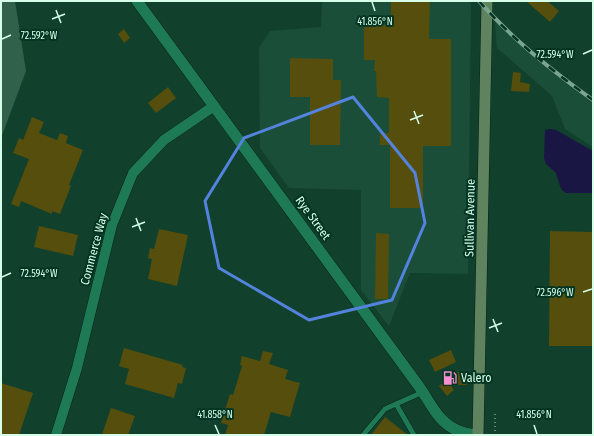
<svg xmlns="http://www.w3.org/2000/svg" width="594" height="436" font-family="'Fira Sans Condensed',sans-serif">
<style>
.built{fill:#1a4e39}
.green{fill:#32614b}
.water{fill:#1a1644}
.building{fill:#554e0c}
.lines{fill:none;stroke-linecap:round;stroke-linejoin:round}
.service-casing{stroke:#082318;stroke-width:6}
.minor-casing{stroke:#082318;stroke-width:11}
.tertiary-casing{stroke:#082318;stroke-width:12}
.secondary-casing{stroke:#082318;stroke-width:12}
.path{stroke:#7ba692;stroke-width:1.5;stroke-dasharray:1 3;stroke-linecap:butt}
.service{stroke:#1e7955;stroke-width:5}
.minor{stroke:#1e7955;stroke-width:10}
.tertiary{stroke:#1e7955;stroke-width:11}
.secondary{stroke:#5f835f;stroke-width:11}
.rail-casing{stroke:#7aa591;stroke-width:4}
.rail{stroke:#043522;stroke-width:2.5;stroke-dasharray:8;stroke-linecap:butt}
.marked{fill:none;stroke:#5483dd;stroke-width:3;stroke-linejoin:round}
.ticks{fill:none;stroke:#d6fee9;stroke-width:1.5}
.labels{text-anchor:middle;dominant-baseline:central;stroke-width:4;stroke-linejoin:round;paint-order:stroke}
.street-label{font-size:12px;fill:#d6fee9;stroke:#043522}
.poi-label{font-size:12px;fill:#d6fee9;stroke:#043522;text-anchor:start}
.ticks-label{font-size:10px;text-anchor:middle;fill:#d6fee9;stroke:#043522;stroke-width:4;stroke-linejoin:round;paint-order:stroke}
</style>
<rect width="100%" height="100%" fill="#11402c"/>
<!-- built -->
<g class="built">
<path d="M322,1H469L471,4L468,274L410,273L389,326L361,290V190L289,188L260,148L259,48L270,31L321,27Z"/>
<path d="M495,22L593,103V147L565,129L552,96L497,48Z"/>
</g>
<!-- green -->
<path class="green" d="M1,1H15L26,71L1,138Z"/>
<!-- water -->
<path class="water" d="M550,129L556,130L593,151V193H566L562,190L560,186L556,173L546,164L544,158L545,130Z"/>
<!-- building -->
<g class="building">
<path d="M391,1H430L429,39H451V146H423V208H390V145H380V133H389V98L377,97L376,71H374L375,60H364V25H391Z"/>
<path d="M526,1H547L559,11L550,22Z"/>
<path d="M124,29L130,38L124,43L118,34Z"/>
<path d="M290,58L333,59V80H341L340,145H310V97H290Z"/>
<path d="M513,72L521,73L520,82L530,84L529,92L511,91Z"/>
<path d="M168,87L176,98L156,113L148,103Z"/>
<path d="M32,117L44,122L39,133L57,140L60,133L68,136L66,143L83,150L69,185L71,186L60,214L52,211V214L21,201L19,207L11,204L29,159L13,153L19,138L23,140Z"/>
<path d="M39,226L78,235L73,256L34,247Z"/>
<path d="M159,229L188,235L177,286L148,279L152,259L148,258L150,248L154,249Z"/>
<path d="M550,231L593,232V346H549Z"/>
<path d="M376,233L389,234L388,299H375Z"/>
<path d="M124,348L183,365L182,367L186,368L182,384L178,383L174,398L125,384L129,369L119,366Z"/>
<path d="M451,350L456,362L435,372L429,360Z"/>
<path d="M263,351L273,353L269,364L288,370L285,379L300,383L290,417L271,412L264,435H225L228,425L221,423L230,394L233,395L242,366L240,365L242,356L260,361Z"/>
<path d="M457,372H467V385H456Z"/>
<path d="M447,380L454,390L447,396L439,386Z"/>
<path d="M1,383L33,393L19,435H1Z"/>
<path d="M111,408L135,416L128,435H102Z"/>
<path d="M385,417L408,435H371Z"/>
</g>
<g class="lines">
<defs>
<g id="service">
<path d="M363,435L385,409L396,404"/>
<path d="M414,435L396,404L423,392"/>
</g>
<path id="minor" d="M56,435L77,368L112,225L133,173L164,140L214,106"/>
<path id="tertiary" d="M137,1L418,385C431,403 438,423 459,431C465,434 472,434 477,435"/>
<path id="secondary" d="M478,435L487,1"/>
</defs>
<!-- service casing -->
<use href="#service" class="service-casing"/>
<!-- minor casing -->
<use href="#minor" class="minor-casing"/>
<!-- tertiary casing -->
<use href="#tertiary" class="tertiary-casing"/>
<!-- secondary casing -->
<use href="#secondary" class="secondary-casing"/>
<!-- path -->
<path class="path" d="M495,435V411"/>
<!-- service -->
<use href="#service" class="service"/>
<!-- minor -->
<use href="#minor" class="minor"/>
<!-- tertiary -->
<use href="#tertiary" class="tertiary"/>
<!-- secondary -->
<use href="#secondary" class="secondary"/>
<defs>
<path id="rail" d="M479,1C512,39 552,71 593,100"/>
</defs>
<!-- rail casing -->
<use href="#rail" class="rail-casing"/>
<!-- rail -->
<use href="#rail" class="rail"/>
</g>
<!-- marked area -->
<path class="marked" d="M353,97L415,173L425,223L392,300L309,320L219,268L205,201L244,138Z"/>
<!-- ticks -->
<path class="ticks" d="M372,2L375,11M56,10L61,23M52,19L65,14M2,39L11,35M583,54L592,50M414,111L419,124M410,120L423,115M136,218L141,231M132,227L145,222M2,277L11,273M583,292L592,289M493,319L498,332M489,328L502,323M215,425L219,434M534,425L537,434"/>
<!-- icons -->
<defs>
<symbol id="fuel-bare" viewBox="-9 -9 18 18"><path d="M-5.5-6h7V0h2V4h1.3V-2.5L3-4.5l.8-.8L6-3V5H2.5V1h-1V6h-7ZM-4.2-4.7v3.2H.2V-4.7Z" fill="#f590d1" stroke="#043522" stroke-width="2.5" paint-order="stroke"/></symbol>
</defs>
<g fill-rule="evenodd">
<use href="#fuel-bare" x="440" y="368" width="20" height="20"/>
</g>
<g class="labels">
<!-- street labels -->
<g class="street-label">
<text transform="translate(313 218) rotate(54)">Rye Street</text>
<text transform="translate(470 218) rotate(-89)">Sullivan Avenue</text>
<text transform="translate(94 249) rotate(-75)">Commerce Way</text>
</g>
<!-- poi labels -->
<g class="poi-label">
<text x="461" y="378">Valero</text>
</g>
</g>
<g class="ticks-label">
<text x="375" y="25">41.856°N</text>
<text x="39" y="39">72.592°W</text>
<text x="555" y="58">72.594°W</text>
<text x="39" y="277">72.594°W</text>
<text x="555" y="296">72.596°W</text>
<text x="215" y="418">41.858°N</text>
<text x="534" y="418">41.856°N</text>
</g>
<!-- border -->
<rect width="594" height="436" fill="none" stroke="#d6fee9" stroke-width="4"/>
</svg>
